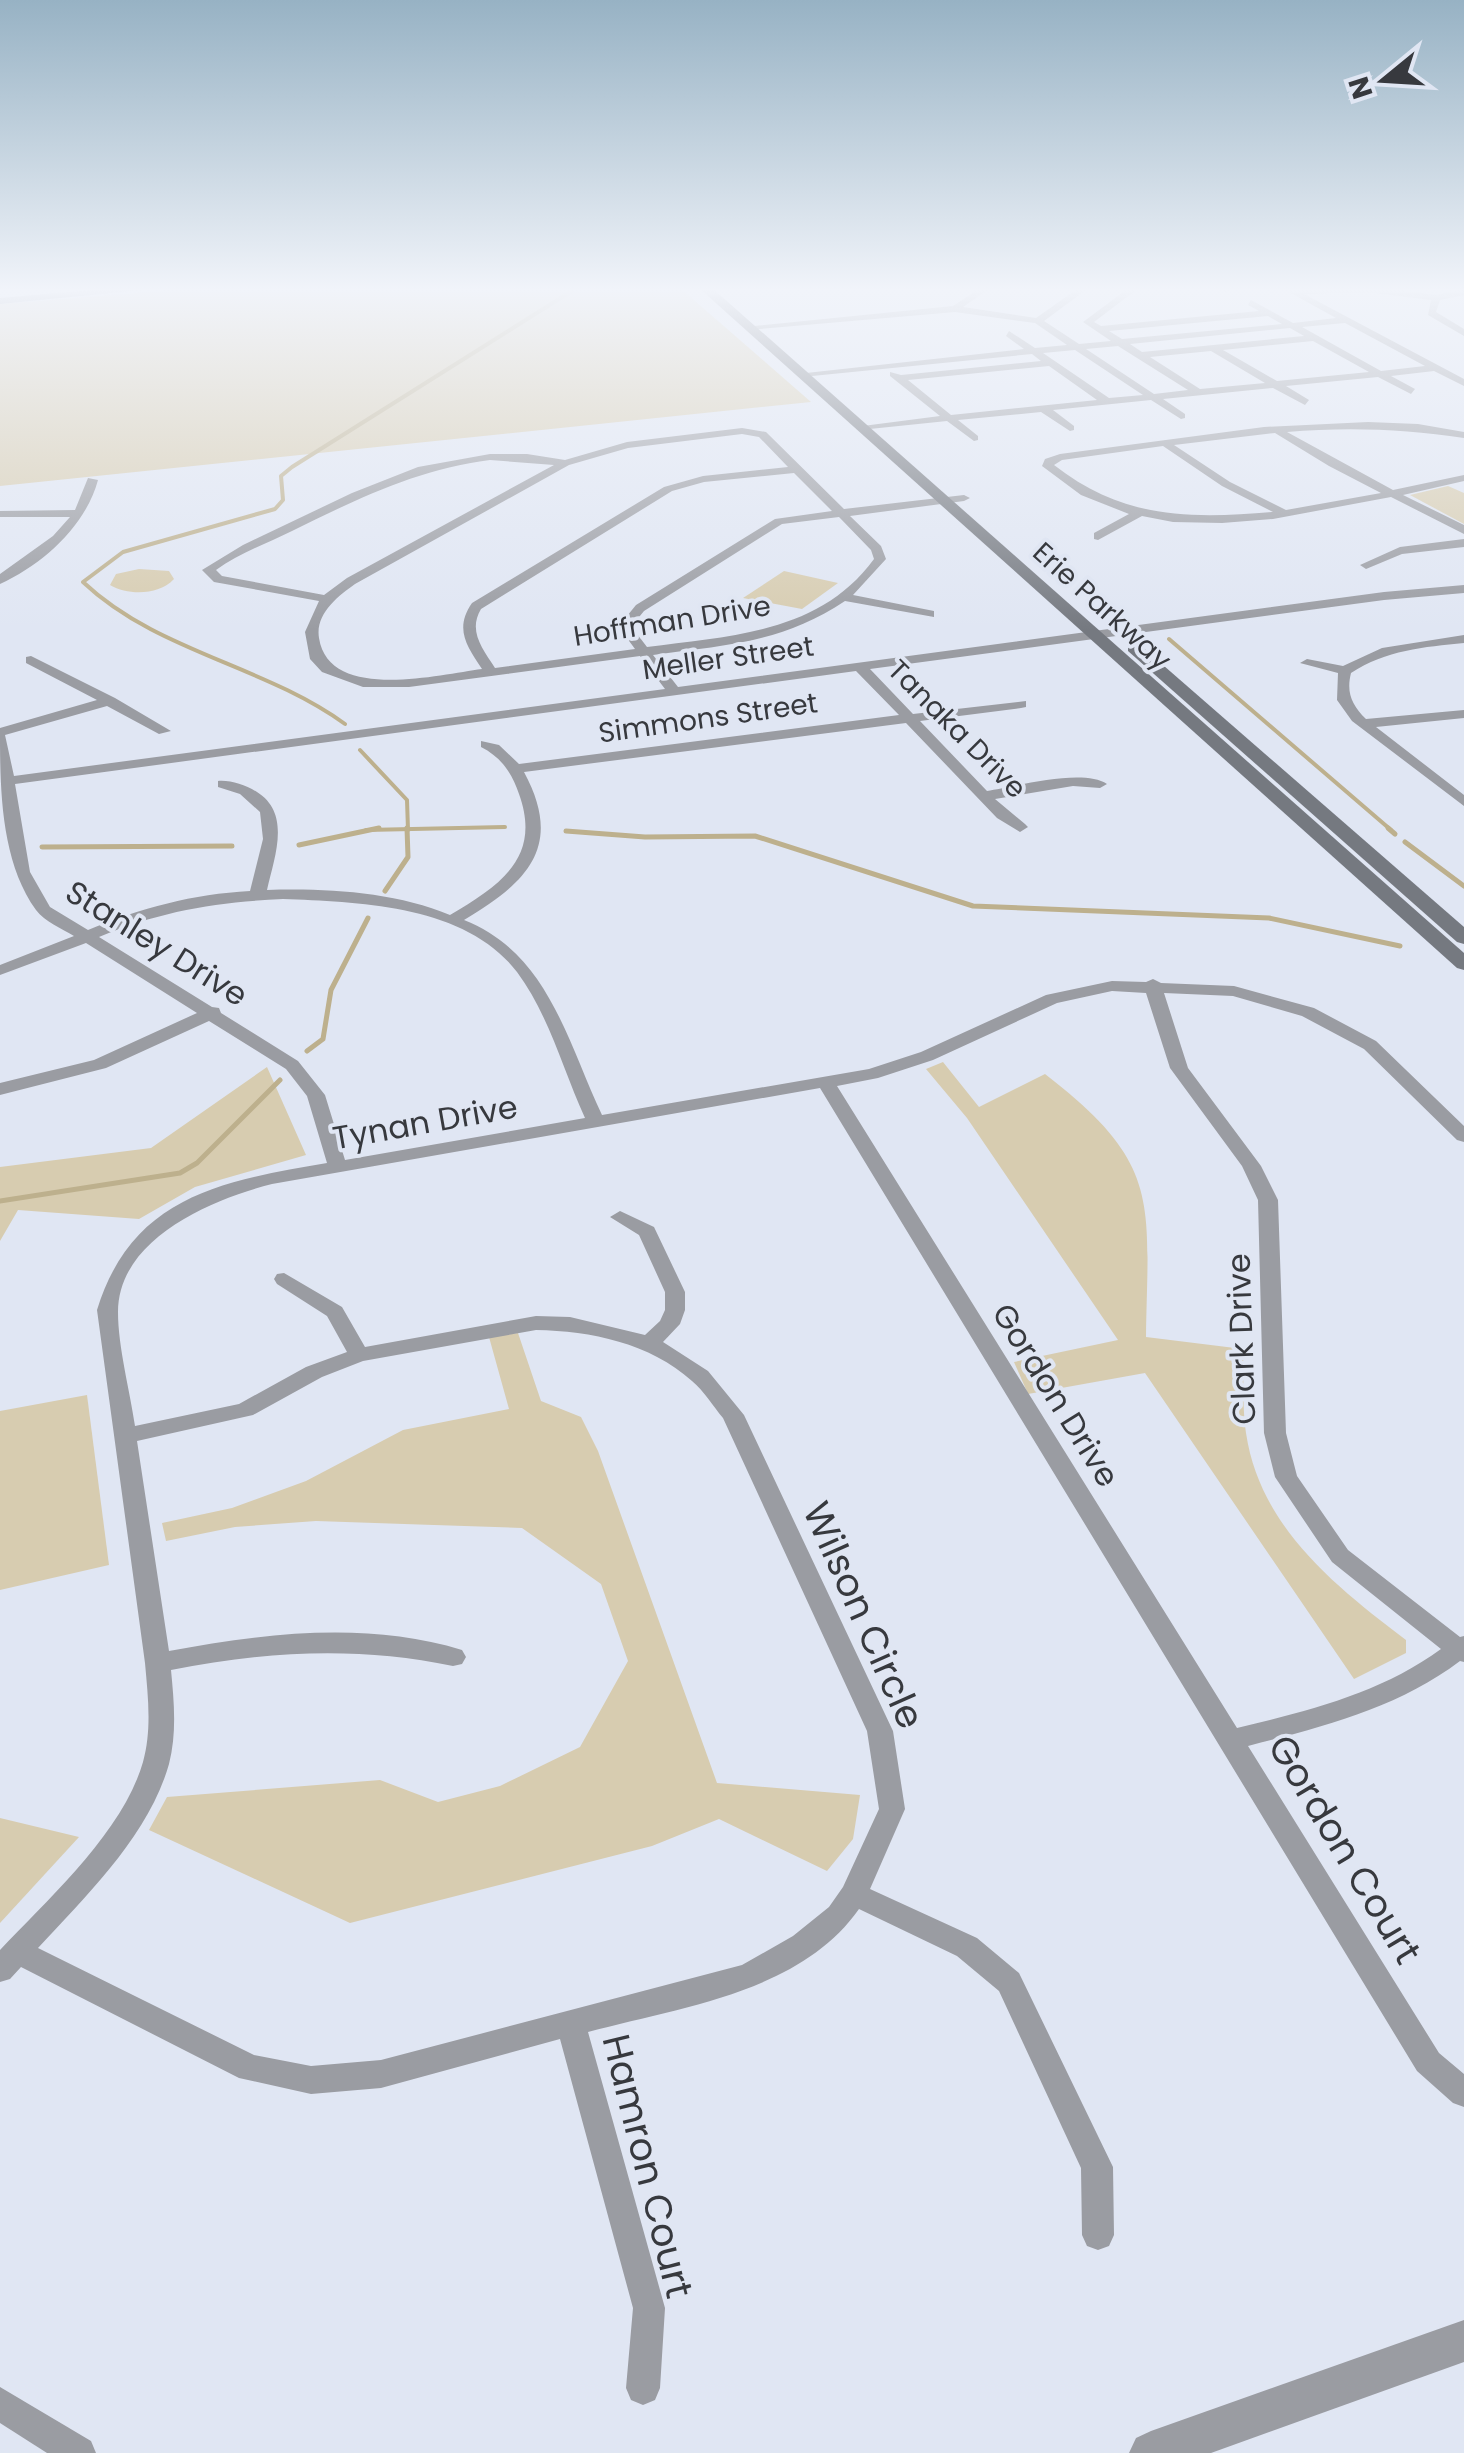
<svg xmlns="http://www.w3.org/2000/svg" width="1464" height="2453" font-family="Poppins,sans-serif">
<style>
.green{fill:#d7ccb0}
.lines{fill:none;stroke-linecap:round;stroke-linejoin:round}
.stream-far1{stroke:#bdb08d;stroke-width:4}
.stream{stroke:#bdb08d;stroke-width:5}
.minor{fill:#9a9ca2;fill-rule:evenodd}
.tertiary{fill:#9a9ca2;fill-rule:evenodd}
.secondary{fill:#757980;fill-rule:evenodd}
.labels{text-anchor:middle;dominant-baseline:central;stroke-width:8;stroke-linejoin:round;paint-order:stroke}
.far-street-label{font-size:28px;fill:#37393e;stroke:#e0e6f3}
.street-label{font-size:32px;fill:#37393e;stroke:#e0e6f3}
.near-street-label{font-size:38px;fill:#37393e;stroke:#e0e6f3}
</style>
<rect width="100%" height="100%" fill="#e0e6f3"/>
<!-- green -->
<g class="green">
<path d="M212,287H679L811,402L0,486V304Z"/>
<path d="M1448,486L1464,493V524L1410,495Z"/>
<path d="M139,569L169,571L174,579C159,595 129,596 110,585L116,574Z"/>
<path d="M784,571L838,583L802,609L743,598Z"/>
<path d="M943,1062L979,1107L1045,1074C1162,1164 1148,1201 1146,1337L1243,1349C1244,1376 1242,1406 1246,1433C1260,1527 1335,1586 1406,1640V1653L1354,1679L1145,1373L1028,1394L1014,1362L1118,1340L967,1118L926,1069Z"/>
<path d="M267,1067L306,1155L195,1187L139,1219L18,1210L0,1241V1167L151,1148Z"/>
<path d="M518,1333L541,1401L581,1417L598,1451L717,1783L860,1795L853,1839L827,1871L719,1819L652,1846L350,1923L149,1830L167,1797L380,1780L438,1802L500,1786L580,1747L628,1661L601,1584L522,1528L316,1521L235,1527L166,1541L162,1523L232,1508L306,1481L403,1430L509,1409L489,1337Z"/>
<path d="M87,1395L109,1565L0,1590V1411Z"/>
<path d="M0,1818L79,1837L0,1923Z"/>
</g>
<g class="lines">
<!-- stream-far1 -->
<g class="stream-far1">
<path d="M1169,639L1391,830"/>
<path d="M345,724C264,665 157,652 83,582L123,552L275,509L283,500L281,476L292,467L578,287"/>
<path d="M360,750L407,800L408,830"/>
<path d="M366,830L505,827"/>
</g>
<!-- stream -->
<g class="stream">
<path d="M1388,828L1395,834"/>
<path d="M566,831L645,837L755,836L973,906L1269,918L1400,946"/>
<path d="M1405,842L1464,886"/>
<path d="M299,845L379,828"/>
<path d="M42,847L232,846"/>
<path d="M385,891L408,857L407,828"/>
<path d="M307,1051L323,1039L331,990L368,918"/>
<path d="M0,1201L180,1173L197,1163L280,1080"/>
</g>
<!-- minor -->
<g class="minor">
<path d="M982,287H992L963,307L1036,318L1080,287H1090L1044,321L1079,344L1111,341L1083,322L1130,287H1140L1094,322L1101,326L1259,311L1248,305L1251,300L1293,323L1336,318L1280,287H1372L1436,295L1464,289V295L1440,300L1436,312L1464,329V336L1428,315L1431,300L1367,292L1304,294L1464,379V386L1434,371L1391,376L1415,389L1411,394L1378,377L1286,386L1309,400L1305,405L1273,388L1163,399L1185,414V418L1181,419L1151,400L1053,410L1074,426V430L1070,431L1041,412L958,420L978,436V440L974,441L947,421L860,430L855,427L940,416L890,376V372L901,375L1041,361L1032,354L802,377L797,374L1024,349L1006,336L1009,331L1035,348L1067,345L1035,323L955,312L749,330L744,327L953,306ZM1268,316L1282,324L1122,339L1109,331ZM1345,323L1425,366L1381,371L1302,327ZM1290,328L1304,336L1142,352L1130,344ZM1313,341L1369,372L1277,381L1223,350ZM1118,346L1188,390L1154,394L1086,349ZM1075,350L1143,395L1109,398L1043,353ZM1211,351L1265,383L1200,389L1150,357ZM1049,366L1097,400L951,415L908,380Z"/>
<path d="M1218,287H1229L1230,289L1226,292Z"/>
<path d="M1368,422L1418,424L1464,432V438C1405,429 1347,427 1287,432L1393,490L1464,475V481L1403,495L1464,525V534L1391,497L1273,519L1222,523L1173,522L1142,516L1098,540L1094,539V533L1129,514L1081,495L1042,466L1045,459L1060,454L1264,427ZM1275,433L1329,466L1381,493L1286,510L1230,482L1174,445ZM1163,446L1222,486L1273,512C1189,519 1123,519 1054,465L1062,460Z"/>
<path d="M742,428L766,432L844,509L964,495L970,498L964,501L850,516L881,546L886,559L853,595L934,611V617L845,601C782,643 726,645 653,655L678,687L1384,592L1464,585V593L1384,600L870,669L913,714L1026,701V707L1021,708L920,721L987,791C1017,786 1083,768 1107,784L1100,788L1073,786L995,799L1025,824L1028,827L1020,832L997,818L906,723L524,772C564,846 528,882 464,920C548,953 567,1041 602,1115L869,1069L921,1052L1046,995L1112,981L1146,982L1153,979L1161,983L1234,986L1314,1008L1376,1041L1464,1126V1142L1457,1140L1364,1049L1302,1016L1233,996L1164,993L1188,1068L1261,1166L1278,1200L1286,1433L1297,1476L1348,1550L1460,1637L1464,1636V1662L1460,1661C1398,1708 1322,1727 1248,1746L1439,2053L1464,2074V2107L1453,2103L1417,2071L820,1088L272,1184C213,1199 118,1238 118,1312C118,1347 130,1391 135,1426L239,1404L306,1367L347,1352L327,1316L277,1284L274,1279L277,1274L284,1273L342,1307L365,1347L536,1316L570,1317L645,1335L660,1321L665,1310V1292L639,1235L610,1217L620,1211L654,1227L685,1292V1310L680,1324L663,1342L708,1371L744,1415L893,1731L905,1809L870,1889L977,1938L1019,1973L1113,2167L1114,2235L1109,2246L1098,2250L1087,2246L1082,2235L1081,2168L999,1991L957,1956L859,1909C800,1993 680,2007 588,2032L665,2308L660,2388L655,2400L643,2405L631,2400L626,2388L633,2308L560,2039L381,2088L311,2094L239,2078L21,1967L10,1979L0,1982V1950C48,1899 123,1832 143,1762C152,1730 148,1696 145,1663L97,1310C132,1196 222,1181 327,1163L307,1096L286,1069L209,1021L106,1068L0,1095V1083L94,1060L197,1013L86,943L0,975V965L74,936C62,929 44,921 36,910C0,860 0,786 0,728L97,700L26,663V657L31,656L115,698L171,731L159,734L107,706L5,735L14,776L665,689L640,656L409,687H363L322,672L310,659L305,632L319,601L214,582L202,570L243,545L352,493L418,467L490,454H527L565,460L627,442ZM742,434L759,437L788,467L703,476L664,487L472,603C454,629 467,646 482,669C437,675 329,702 319,638C315,614 338,596 355,584L569,465L628,448ZM490,460L554,465L347,578L324,595L222,576L216,570C239,553 266,544 292,531C357,499 418,469 490,460ZM794,473L832,511L775,519L636,605L623,621L621,630L635,649L495,668C482,648 468,631 481,609L672,491L704,482ZM839,517L871,550L874,559C820,633 731,636 647,647L634,630L635,622L644,611L782,524ZM856,671L899,715L519,764L499,745L481,741V747C501,757 512,773 519,794C542,858 500,885 450,915C395,892 326,888 267,890C274,858 292,814 257,792C245,785 231,780 218,781V787L240,794L260,812L263,839L250,891C193,894 141,908 88,930L50,907L30,872L15,784ZM283,899C360,902 466,905 517,972C549,1015 563,1070 585,1118L345,1160L325,1095L298,1061L221,1013L219,1008L212,1007L99,937C160,911 217,902 283,899ZM1112,991L1146,993L1170,1068L1242,1166L1258,1200L1264,1433L1275,1477L1332,1562L1441,1649C1381,1693 1308,1711 1237,1728L837,1086L878,1078L933,1060L1057,1003ZM536,1330C591,1331 650,1343 692,1381C704,1391 713,1406 723,1418L867,1731L879,1809L843,1887L829,1907L793,1936L742,1965L381,2060L311,2066L254,2055L38,1948C87,1895 149,1835 169,1764C177,1733 174,1701 171,1670C266,1651 358,1646 453,1666L462,1664L466,1657L462,1650C368,1621 264,1633 169,1651L137,1441L253,1415L322,1377L363,1361Z"/>
<path d="M88,478L98,480C86,525 44,564 0,584V574L53,536L70,517H0V511L75,510Z"/>
<path d="M1464,539V547L1402,554L1366,569L1360,565L1400,547Z"/>
<path d="M1464,635V643C1424,647 1386,650 1351,673C1346,693 1352,705 1366,719L1464,710V718L1376,727L1464,795V806L1352,721L1337,700L1338,673L1300,663L1307,659L1343,666L1382,648Z"/>
<path d="M0,2387L91,2441L96,2453H47L0,2423Z"/>
</g>
<!-- tertiary -->
<path class="tertiary" d="M1464,2320V2362L1211,2453H1129L1136,2438L1151,2431Z"/>
<!-- secondary -->
<g class="secondary">
<path d="M126,287H172L0,304V298Z"/>
<path d="M698,287H711L1464,953V970L1457,968Z"/>
<path d="M1128,645H1140L1464,927V944L1457,942L1128,651Z"/>
</g>
</g>
<!-- sky -->
<linearGradient id="sky" x2="0" y2="1"><stop stop-color="#97b2c4"/><stop offset="0.46" stop-color="#f1f4fa"/><stop offset="1" stop-color="#f1f4fa" stop-opacity="0"/></linearGradient>
<rect width="1464" height="630" fill="url(#sky)"/>
<g class="labels">
<!-- far-street labels -->
<g class="far-street-label">
<text transform="translate(1102 606) rotate(42)">Erie Parkway</text>
<text transform="translate(672 621) rotate(-9)">Hoffman Drive</text>
<text transform="translate(728 658) rotate(-8)">Meller Street</text>
<text transform="translate(708 718) rotate(-8)">Simmons Street</text>
<text transform="translate(957 729) rotate(45)">Tanaka Drive</text>
</g>
<!-- street labels -->
<g class="street-label">
<text transform="translate(157 943) rotate(32)">Stanley Drive</text>
<text transform="translate(425 1122) rotate(-10)">Tynan Drive</text>
<text transform="translate(1241 1339) rotate(-92)">Clark Drive</text>
<text transform="translate(1056 1395) rotate(58)">Gordon Drive</text>
</g>
<!-- near-street labels -->
<g class="near-street-label">
<text transform="translate(864 1615) rotate(66)">Wilson Circle</text>
<text transform="translate(1345 1849) rotate(59)">Gordon Court</text>
<text transform="translate(648 2166) rotate(76)">Hamron Court</text>
</g>
</g>
<!-- north arrow -->
<g transform="translate(1384 80) rotate(252)" stroke="#e0e6f3" stroke-width="8" paint-order="stroke">
<path d="M0-8L18 38L0 25L-18 38Z" fill="#37393e"/>
<text y="-15" font-size="28" font-weight="bold" text-anchor="middle" fill="#37393e">N</text>
</g>
</svg>
